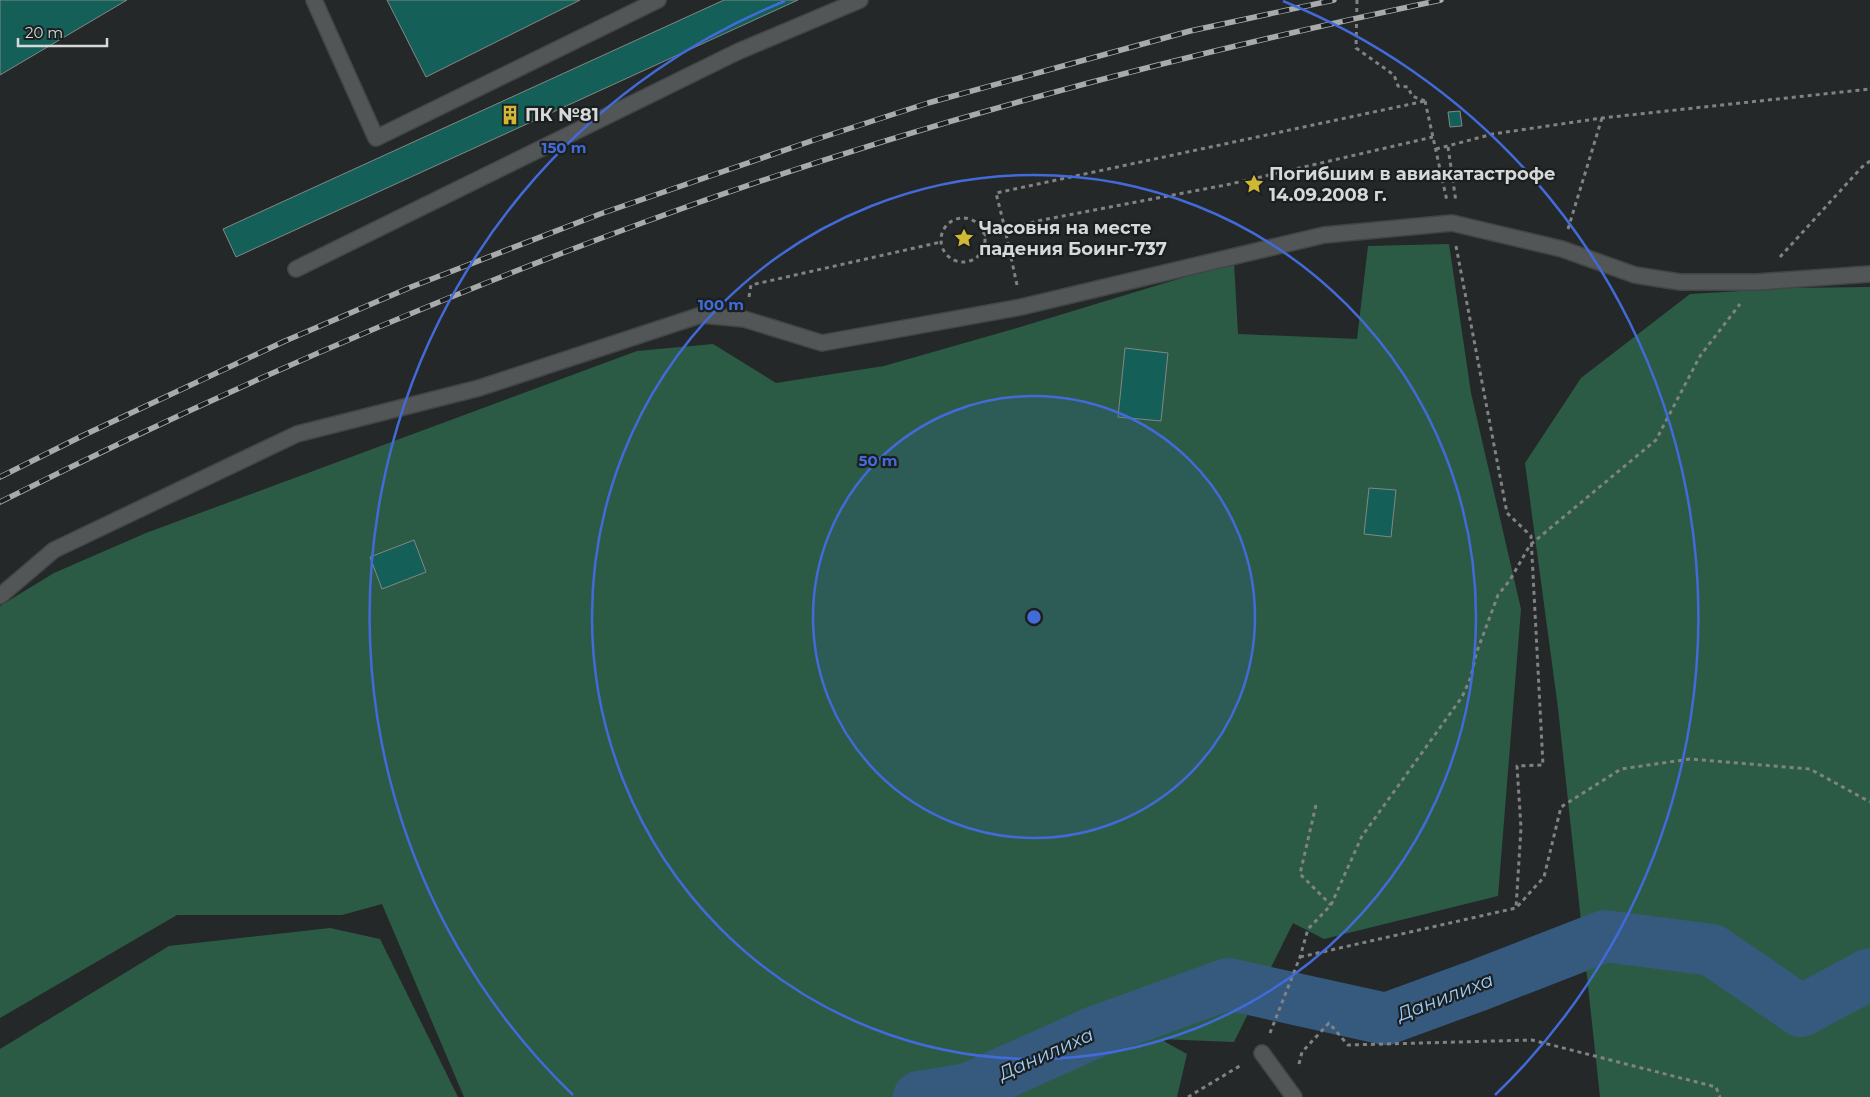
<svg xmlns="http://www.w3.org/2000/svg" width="1870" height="1097" font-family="Montserrat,sans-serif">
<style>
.green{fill:#2b5b45}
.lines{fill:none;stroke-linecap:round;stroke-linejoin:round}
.river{stroke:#355a7e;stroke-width:52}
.building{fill:#146058;stroke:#838786}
.minor-casing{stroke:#424546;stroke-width:18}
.path{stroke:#808283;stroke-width:3;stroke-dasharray:4 4;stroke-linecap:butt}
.minor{stroke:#525657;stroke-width:15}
.rail-casing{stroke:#a8aaab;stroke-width:5.5}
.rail{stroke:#1b1f1f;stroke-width:4;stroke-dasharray:11;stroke-linecap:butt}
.ring{fill:none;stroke:#426ad8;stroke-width:2.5}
.labels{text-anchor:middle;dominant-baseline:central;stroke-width:4.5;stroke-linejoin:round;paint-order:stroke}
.poi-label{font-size:18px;font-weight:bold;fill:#d7d9d9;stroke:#1b1f1f;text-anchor:start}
.water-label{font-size:19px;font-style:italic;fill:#9ecdfb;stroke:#1b1f1f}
.centre{fill:#426ad8;stroke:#1b1f1f;stroke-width:2.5}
.ring-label{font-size:15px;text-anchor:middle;font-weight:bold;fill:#426ad8;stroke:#1b1f1f;stroke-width:4.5;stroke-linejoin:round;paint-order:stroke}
</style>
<rect width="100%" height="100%" fill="#252829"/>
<!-- green -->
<g class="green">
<path d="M1449,244L1471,393L1521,609L1498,896L1324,939L1293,923L1234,1042L1160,1039L1187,1054L1177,1097H464L382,904L342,915H177L0,1018V606L54,573L146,533L637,351L713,344L776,383L884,366L1017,328L1234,262L1238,334L1357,339L1368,246Z"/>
<path d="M1870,287V1097H1600L1558,708L1525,463L1581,378L1690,294L1792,288Z"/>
<path d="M330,928L380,939L458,1097H0V1049L169,946Z"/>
</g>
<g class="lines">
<!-- river -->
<path class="river" d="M919,1097L968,1089L1095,1032L1228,984L1386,1019L1479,985L1605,936L1712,950L1801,1011L1870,974"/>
</g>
<!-- building -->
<g class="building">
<path d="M0,0H127L0,75Z"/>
<path d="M387,0H580L426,77Z"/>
<path d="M724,0H798L236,257L223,229Z"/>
<path d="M1460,111L1462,126L1450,127L1448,112Z"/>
<path d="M1125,348L1168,353L1161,421L1118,417Z"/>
<path d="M1369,488L1396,490L1391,537L1364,534Z"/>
<path d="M414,540L426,572L382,589L370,557Z"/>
</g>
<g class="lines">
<defs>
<g id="minor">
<path d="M314,0L376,138L658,0"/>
<path d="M296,269L737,52L860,0"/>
<path d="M0,596L54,550L297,434L479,388L701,315L744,319L822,343L1021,307L1324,235L1452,223L1562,249L1635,275L1680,282H1757L1870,274"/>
<path d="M1262,1053L1294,1097"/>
</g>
</defs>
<!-- minor casing -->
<use href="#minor" class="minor-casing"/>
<!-- path -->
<g class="path">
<path d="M1357,0L1356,48L1394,75L1398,86L1408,87L1412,96L1425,101"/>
<path d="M1425,101L1447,201"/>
<path d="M1448,147L1456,202"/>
<path d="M1436,149L1493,134L1602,118L1870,89"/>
<circle cx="963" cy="240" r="22"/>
<path d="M1568,229L1602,118"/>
<path d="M984,235L1042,220L1226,185L1433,137"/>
<path d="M1456,246L1507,513L1531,536L1543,765L1517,766L1521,828L1516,908"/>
<path d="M1780,257L1862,167L1870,161"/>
<path d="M1017,285L1005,229L996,193L1425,101"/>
<path d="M749,297L751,285L941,242"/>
<path d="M1316,805L1300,874L1331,905"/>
<path d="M1300,957L1516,908L1544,877L1561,807L1621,769L1690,759L1810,769L1870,802"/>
<path d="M1270,1033L1300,957L1308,929L1331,905L1362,836L1462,697L1471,677L1476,654L1498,595L1510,580L1530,545L1656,440L1700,356L1740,304"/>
<path d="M1299,1064L1302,1052L1329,1023L1348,1045L1532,1040L1716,1087L1720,1097"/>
<path d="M1188,1097L1243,1064"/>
</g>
<!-- minor -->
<use href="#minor" class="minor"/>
<defs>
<g id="rail">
<path d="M0,477L84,435L285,341L411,287L600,214L817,139L928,103L1190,31L1334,0"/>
<path d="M0,502C209,397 422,304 642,223C901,127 1170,57 1441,0"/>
</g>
</defs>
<!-- rail casing -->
<use href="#rail" class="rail-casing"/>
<!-- rail -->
<use href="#rail" class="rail"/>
</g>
<!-- distance rings -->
<circle cx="1034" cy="617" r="221" fill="#426ad8" fill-opacity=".12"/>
<g class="ring">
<circle cx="1034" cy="617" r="221"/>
<circle cx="1034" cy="617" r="442"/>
<path d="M573 1095A664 664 0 0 1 785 1M1283 1A664 664 0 0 1 1495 1095"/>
</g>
<!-- icons -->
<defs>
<symbol id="building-bare" viewBox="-9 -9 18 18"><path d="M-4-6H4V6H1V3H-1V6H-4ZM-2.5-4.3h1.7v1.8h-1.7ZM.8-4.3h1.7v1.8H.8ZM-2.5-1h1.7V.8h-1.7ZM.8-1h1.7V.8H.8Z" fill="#d1b736" stroke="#1b1f1f" stroke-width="2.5" paint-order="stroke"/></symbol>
<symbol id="sight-bare" viewBox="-9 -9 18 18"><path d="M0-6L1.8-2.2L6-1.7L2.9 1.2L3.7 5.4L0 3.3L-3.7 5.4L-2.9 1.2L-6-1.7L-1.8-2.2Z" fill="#d1b736" stroke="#1b1f1f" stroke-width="2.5" paint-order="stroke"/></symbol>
</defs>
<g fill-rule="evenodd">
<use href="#building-bare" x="496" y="101" width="28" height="28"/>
<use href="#sight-bare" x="1240" y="170" width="28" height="28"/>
<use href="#sight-bare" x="950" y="224" width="28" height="28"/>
</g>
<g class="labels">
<!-- poi labels -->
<g class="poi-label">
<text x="525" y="115">ПК №81</text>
<text x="1269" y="174">Погибшим в авиакатастрофе<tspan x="1269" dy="21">14.09.2008 г.</tspan></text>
<text x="979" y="228">Часовня на месте<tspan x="979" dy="21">падения Боинг-737</tspan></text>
</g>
<!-- water labels -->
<g class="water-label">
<text transform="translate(1445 997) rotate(-21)">Данилиха</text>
<text transform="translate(1046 1054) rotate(-24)">Данилиха</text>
</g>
</g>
<circle cx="1034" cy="617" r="8" class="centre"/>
<g class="ring-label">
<text x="564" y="153">150 m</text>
<text x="721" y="310">100 m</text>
<text x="878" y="466">50 m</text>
</g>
<!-- scale -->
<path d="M18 38v8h89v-8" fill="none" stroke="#d7d9d9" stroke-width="2.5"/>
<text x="25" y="38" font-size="15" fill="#d7d9d9" stroke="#1b1f1f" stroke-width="4" paint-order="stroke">20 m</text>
</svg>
